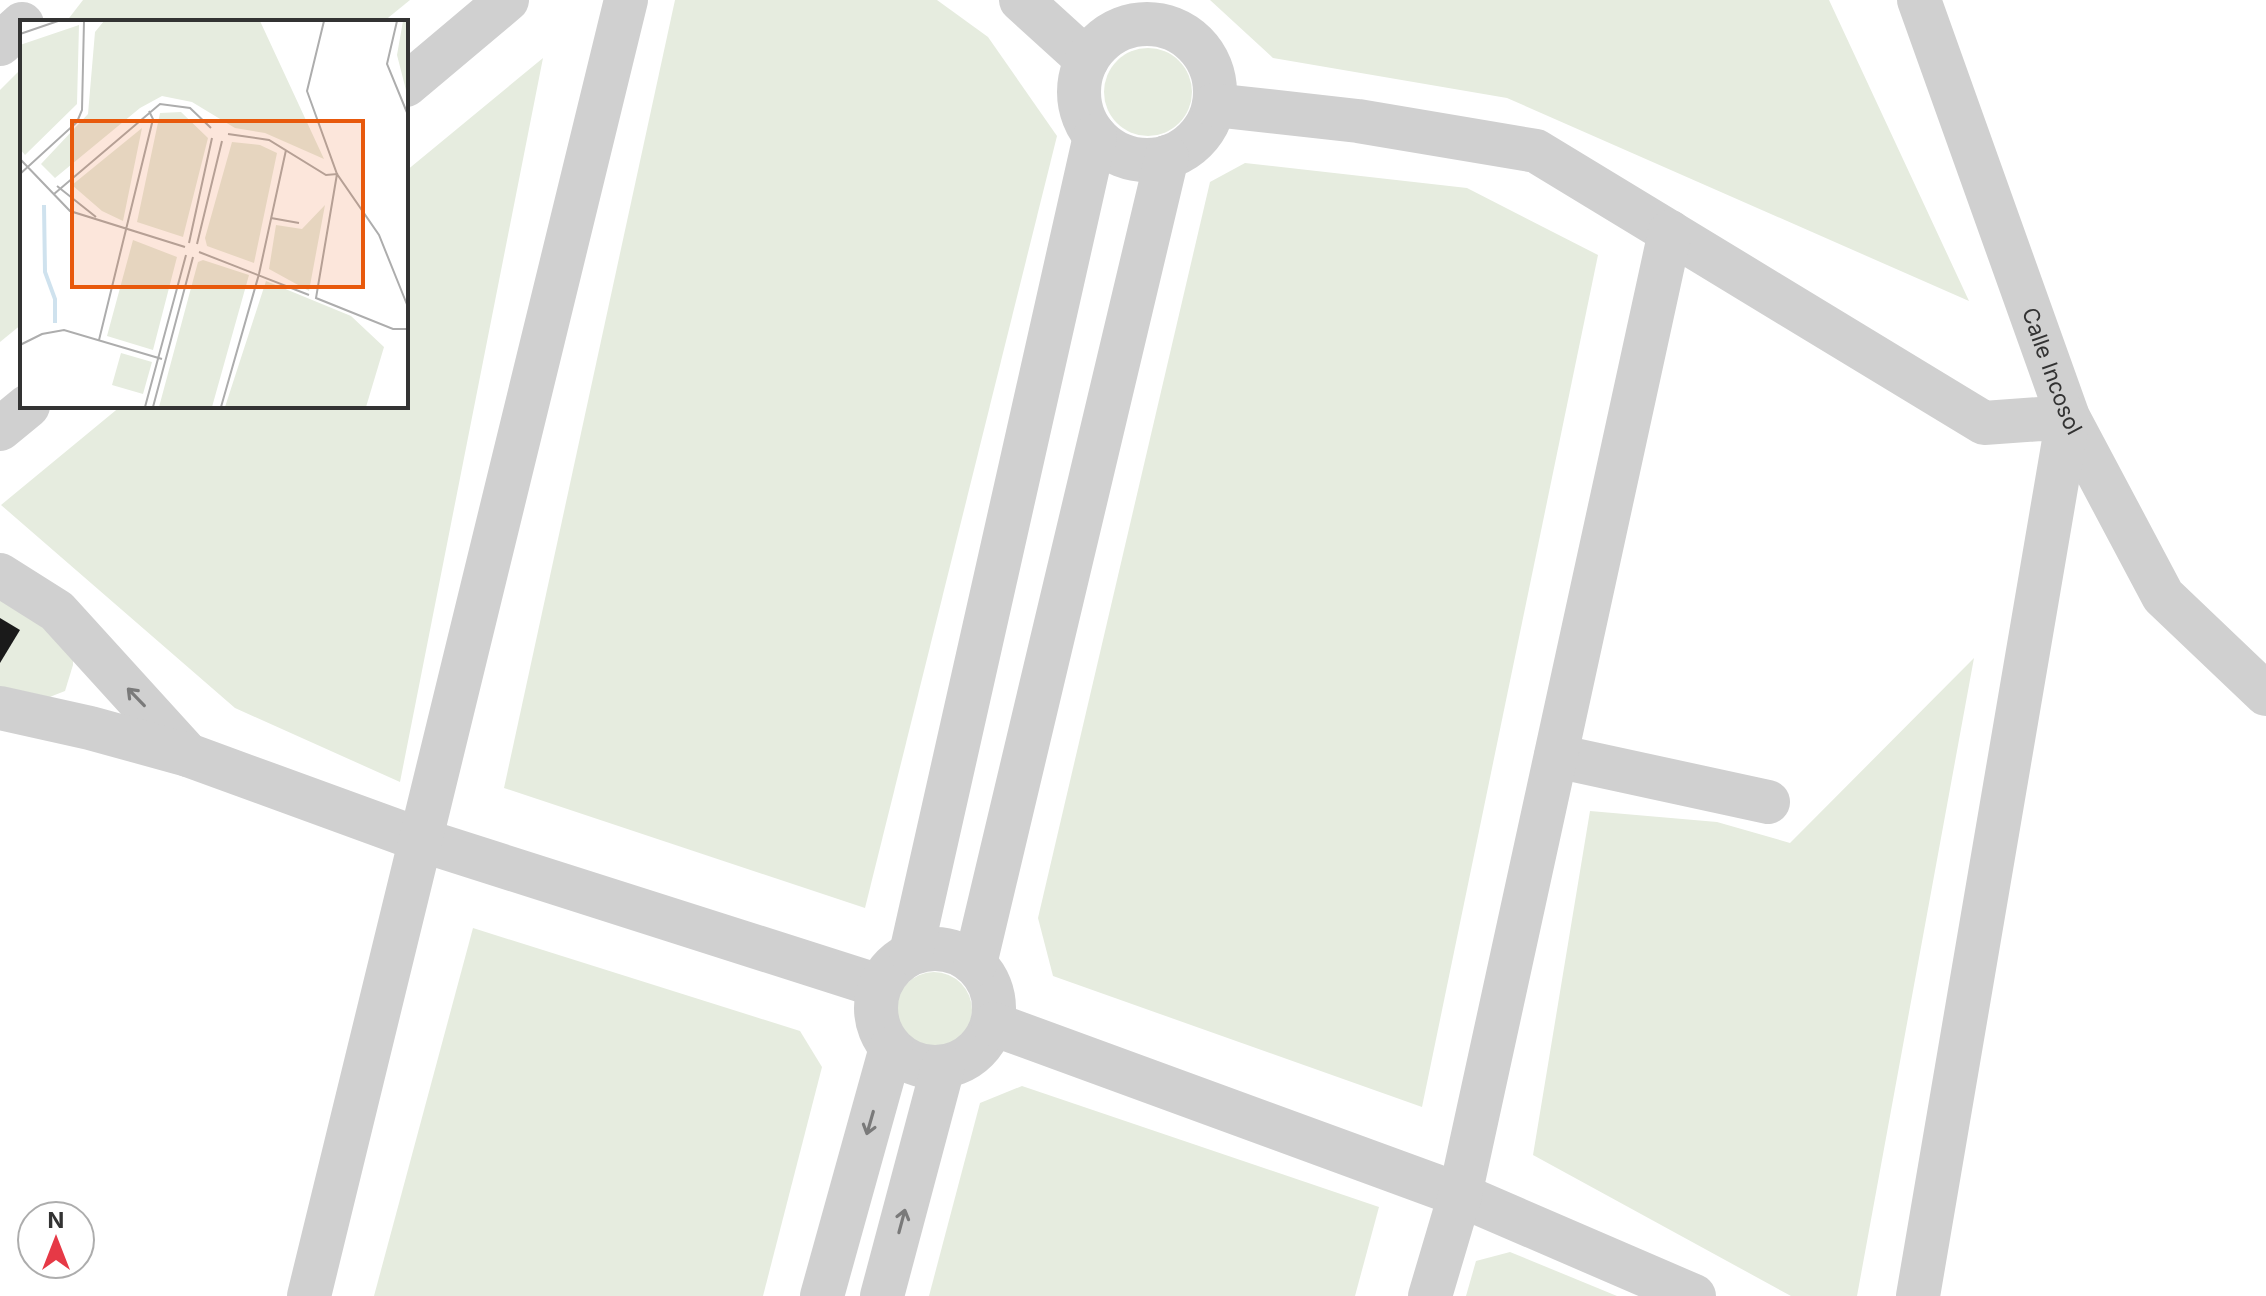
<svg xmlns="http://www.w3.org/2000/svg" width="2266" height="1296" font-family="Inter,sans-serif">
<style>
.green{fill:#e6ecdf}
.building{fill:#1a1a1a}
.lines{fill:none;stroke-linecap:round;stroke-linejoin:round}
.minor{stroke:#d0d0d0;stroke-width:44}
.oneway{stroke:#7a7a7a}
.labels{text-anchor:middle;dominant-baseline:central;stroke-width:8;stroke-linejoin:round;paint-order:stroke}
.street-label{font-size:22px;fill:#333;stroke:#fff}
.inset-river{fill:none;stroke:#cfe2ee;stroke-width:4}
.inset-road{fill:none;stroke:#adadad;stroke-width:2}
.view{fill:#e8590c;fill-opacity:0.15;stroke:#e8590c;stroke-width:4}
.inset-edge{fill:none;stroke:#333;stroke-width:4}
</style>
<rect width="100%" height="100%" fill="#fff"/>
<!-- green -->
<g class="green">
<path d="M83,0H410L383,22H66Z"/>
<path d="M675,0H937L988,37L1057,136L865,908L504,788Z"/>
<path d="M1210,0H1829L1969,301L1507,98L1273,58Z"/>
<circle cx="1148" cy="92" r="44"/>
<path d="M543,58L400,782L235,708L1,505L121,406H406V171Z"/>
<path d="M22,68V324L0,342V90Z"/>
<path d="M1245,163L1467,188L1598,255L1422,1107L1053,976L1038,918L1210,182Z"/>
<path d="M0,596L73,648V665L65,691L42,700L0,687Z"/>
<path d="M1974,658L1857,1296H1791L1533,1155L1590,811L1717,822L1790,843Z"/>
<path d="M473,928L800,1031L822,1067L763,1296H374Z"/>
<circle cx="934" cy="1010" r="38"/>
<path d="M1022,1086L1379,1207L1355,1296H929L980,1103Z"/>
<path d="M1510,1252L1617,1296H1466L1476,1261Z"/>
</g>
<!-- building -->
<path class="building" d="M0,618L20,630L0,663Z"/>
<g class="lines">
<!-- minor -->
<g class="minor">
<path d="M1021,0L1087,60"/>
<path id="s1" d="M1919,0L2068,417L2163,596L2266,694"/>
<circle cx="1147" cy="92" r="68"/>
<path d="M0,44L22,24"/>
<path d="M406,85L507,0"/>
<path d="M1214,105L1358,121L1536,151L1984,423L2068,417L1918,1296"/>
<path d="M0,429L28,406"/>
<path d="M0,575L57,611L188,755"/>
<path d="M0,708L90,728L188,755L421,840L879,986"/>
<path d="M1556,756L1768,802"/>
<circle cx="935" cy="1008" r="59"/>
<path d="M911,953L1095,136"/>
<path d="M975,964L1167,157"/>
<path d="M993,1024L1460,1195L1694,1296"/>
<path d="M309,1296L626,0"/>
<path d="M822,1296L891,1048"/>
<path d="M882,1296L943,1067"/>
<path d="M1430,1296L1460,1195L1670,232"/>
</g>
</g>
<!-- one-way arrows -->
<defs><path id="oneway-shaft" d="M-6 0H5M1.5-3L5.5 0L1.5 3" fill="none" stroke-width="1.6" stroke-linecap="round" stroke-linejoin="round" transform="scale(2)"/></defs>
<g class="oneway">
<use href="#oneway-shaft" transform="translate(136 697) rotate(-134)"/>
<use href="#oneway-shaft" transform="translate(870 1123) rotate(106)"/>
<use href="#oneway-shaft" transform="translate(902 1221) rotate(-75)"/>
</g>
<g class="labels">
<!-- street labels -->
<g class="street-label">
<text stroke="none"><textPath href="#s1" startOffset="394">Calle Incosol</textPath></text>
</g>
</g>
<!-- overview -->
<g transform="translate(20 20)">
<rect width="388" height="388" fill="#fff"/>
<path d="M84,1H240L304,139L245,113L215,108L172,82L142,76L120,88L35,158L21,144L68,94L75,12ZM383,1H388V78L377,35ZM59,5L57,84L5,135L0,129V25ZM161,92L188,118L163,217L117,202L140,93ZM122,108L103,201L82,191L52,165ZM212,122L240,125L257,133L234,243L187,226L185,218ZM305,185L289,271L249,249L256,205L282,209ZM113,220L157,237L133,330L87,316ZM183,240L229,255L192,387H139L178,242ZM246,261L331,296L364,327L346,387H205ZM101,333L132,342L123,374L92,365Z" fill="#e6ecdf"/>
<path class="inset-river" d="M24,185L25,252L35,279V303"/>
<path class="inset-road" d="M304,1L287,71L317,154L359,215L388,287M377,1L367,44L388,95M0,14L38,1M208,114L249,120L306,155L317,154L296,278L373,309H388M0,139L50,191L165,227M0,154L57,102L62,90L64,1M37,166L76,197M34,174L140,84L170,88L191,108M251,198L279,203M169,223L192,118M177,224L202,121M179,232L289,275M79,320L133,99L129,91M0,325L22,314L44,310L142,339M125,387L166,235M133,387L173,237M201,387L239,254L266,130"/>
<path class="view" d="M52,101H343V267H52Z"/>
<rect width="388" height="388" class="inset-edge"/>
</g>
<!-- north arrow -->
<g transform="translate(56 1240)"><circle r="38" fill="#ffffff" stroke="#adadad" stroke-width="2"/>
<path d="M0-6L14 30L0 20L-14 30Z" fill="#e63946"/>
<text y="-12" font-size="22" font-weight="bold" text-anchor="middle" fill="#333333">N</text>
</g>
</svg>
